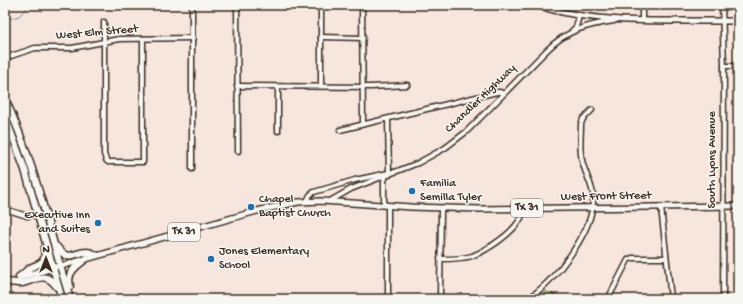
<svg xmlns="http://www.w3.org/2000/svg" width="743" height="304" font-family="'Gochi Hand',sans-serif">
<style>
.green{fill:#b7d790;stroke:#798057}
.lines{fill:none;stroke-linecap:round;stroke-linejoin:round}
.stream{stroke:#758fa2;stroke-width:1}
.minor-casing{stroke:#3b2a1e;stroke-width:7}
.major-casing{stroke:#3b2a1e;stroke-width:8}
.highway-casing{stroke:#3b2a1e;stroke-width:9}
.minor{stroke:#f6f6f2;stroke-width:4}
.major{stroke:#f6f6f2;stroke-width:5}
.highway{stroke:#f6f6f2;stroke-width:6}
.poi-dot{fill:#1f6fb2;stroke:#f6f6f2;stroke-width:1.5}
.labels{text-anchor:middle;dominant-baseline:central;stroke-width:3;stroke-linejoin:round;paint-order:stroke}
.shield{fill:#f6f6f2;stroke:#73675e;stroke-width:1}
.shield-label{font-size:11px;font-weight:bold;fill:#3b2a1e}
.street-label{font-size:12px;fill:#3b2a1e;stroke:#f6f6f2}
.poi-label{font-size:12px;fill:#3b2a1e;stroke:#f6f6f2;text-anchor:start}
</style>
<rect width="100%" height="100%" fill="#f7e6de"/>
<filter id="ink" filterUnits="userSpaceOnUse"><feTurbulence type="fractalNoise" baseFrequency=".025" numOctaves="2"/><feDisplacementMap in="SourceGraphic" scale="8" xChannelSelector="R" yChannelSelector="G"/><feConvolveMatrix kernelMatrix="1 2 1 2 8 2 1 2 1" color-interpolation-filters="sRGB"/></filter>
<g filter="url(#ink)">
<!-- green -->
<path class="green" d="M542,290L566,299H530Z"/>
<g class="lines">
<!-- stream -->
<path class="stream" d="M5,20L19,16L30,5"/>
<defs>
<g id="minor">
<path d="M237,5L238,151"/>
<path d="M321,5V86"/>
<path d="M362,5L363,124"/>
<path d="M722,5L724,66L723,299"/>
<path d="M642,20V5"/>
<path d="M104,22V154L106,160L108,162H143V39"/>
<path d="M572,31L576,27L579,16"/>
<path d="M321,37L363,38"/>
<path d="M5,58L35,48H72L119,39L193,38"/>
<path d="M724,66H738"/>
<path d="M237,86L371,87L407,85"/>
<path d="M278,87V131"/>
<path d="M388,119L389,175"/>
<path d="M340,130L497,92H500L503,94"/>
<path d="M192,169V5"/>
<path d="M307,201L310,195L314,192L355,180L393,172"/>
<path d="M330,201L351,189L418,163L445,148L466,132L486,112L547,50C567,30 587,25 614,21"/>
<path d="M384,205V181L386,176"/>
<path d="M388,205V299"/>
<path d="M661,207L671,299"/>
<path d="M5,209L27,216L37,215"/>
<path d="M440,259C451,259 462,259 472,256C488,250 513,233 521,218C522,215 522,211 522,208"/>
<path d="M440,299L441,209"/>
<path d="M527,299C555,282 596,229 593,195C592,183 584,172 582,160C579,149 581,136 581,124L583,119L592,110"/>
<path d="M608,299L628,260L632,258H666"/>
</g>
<g id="major">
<path d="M536,5C599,26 672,20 738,21"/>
<path d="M61,266L257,211L298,202L322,201L411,207L480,209L738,206"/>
</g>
<g id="highway">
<path d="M5,99C35,163 49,232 70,299"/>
<path d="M5,116L25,170L62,299"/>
<path d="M57,247C68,263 74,252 87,252C90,252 94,254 96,255"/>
<path d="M19,277C22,275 26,271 30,268C39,263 47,264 44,249"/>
<path d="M22,277L55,267"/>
<path d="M5,282C10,282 16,283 22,283C37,280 45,270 57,287"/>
<path d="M70,286C66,272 77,266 87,258"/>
</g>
</defs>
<!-- minor casing -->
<use href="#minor" class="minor-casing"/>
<!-- major casing -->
<use href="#major" class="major-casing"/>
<!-- highway casing -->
<use href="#highway" class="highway-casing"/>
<!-- minor -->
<use href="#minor" class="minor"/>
<!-- major -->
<use href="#major" class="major"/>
<!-- highway -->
<use href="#highway" class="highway"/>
</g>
</g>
<!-- markers -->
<g class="poi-dot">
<circle cx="412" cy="191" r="4"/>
<circle cx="251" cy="207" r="4"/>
<circle cx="98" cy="223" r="4"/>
<circle cx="211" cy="259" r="4"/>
</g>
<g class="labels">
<!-- shield labels -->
<g class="shield">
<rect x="511" y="199" width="32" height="18" rx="3"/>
<rect x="168" y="223" width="32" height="18" rx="3"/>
</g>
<g class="shield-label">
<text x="527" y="208">TX 31</text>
<text x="184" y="232">TX 31</text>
</g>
<!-- street labels -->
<g class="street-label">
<text transform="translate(97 33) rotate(-5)">West Elm Street</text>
<text transform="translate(481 99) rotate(-44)">Chandler Highway</text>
<text transform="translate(713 160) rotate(-90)">South Lyons Avenue</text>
<text transform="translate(606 197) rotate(-1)">West Front Street</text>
</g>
<!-- poi labels -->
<g class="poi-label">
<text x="420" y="184">Familia<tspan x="420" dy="14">Semilla Tyler</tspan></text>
<text x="259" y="200">Chapel<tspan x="259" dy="14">Baptist Church</tspan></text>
<text x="90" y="216" text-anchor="end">Executive Inn<tspan x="90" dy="14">and Suites</tspan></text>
<text x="219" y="252">Jones Elementary<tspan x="219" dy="14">School</tspan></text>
</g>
</g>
<!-- margin -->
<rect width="743" height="304" fill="none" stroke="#f6f6f2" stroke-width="20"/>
<rect x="10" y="10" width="723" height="284" fill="none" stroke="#3b2a1e" stroke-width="1.5" filter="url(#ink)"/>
<!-- north arrow -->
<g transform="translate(46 258)" stroke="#f6f6f2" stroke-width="3" paint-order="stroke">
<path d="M0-3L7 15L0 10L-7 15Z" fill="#3b2a1e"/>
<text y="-6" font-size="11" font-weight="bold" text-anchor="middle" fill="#3b2a1e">N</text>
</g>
</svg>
